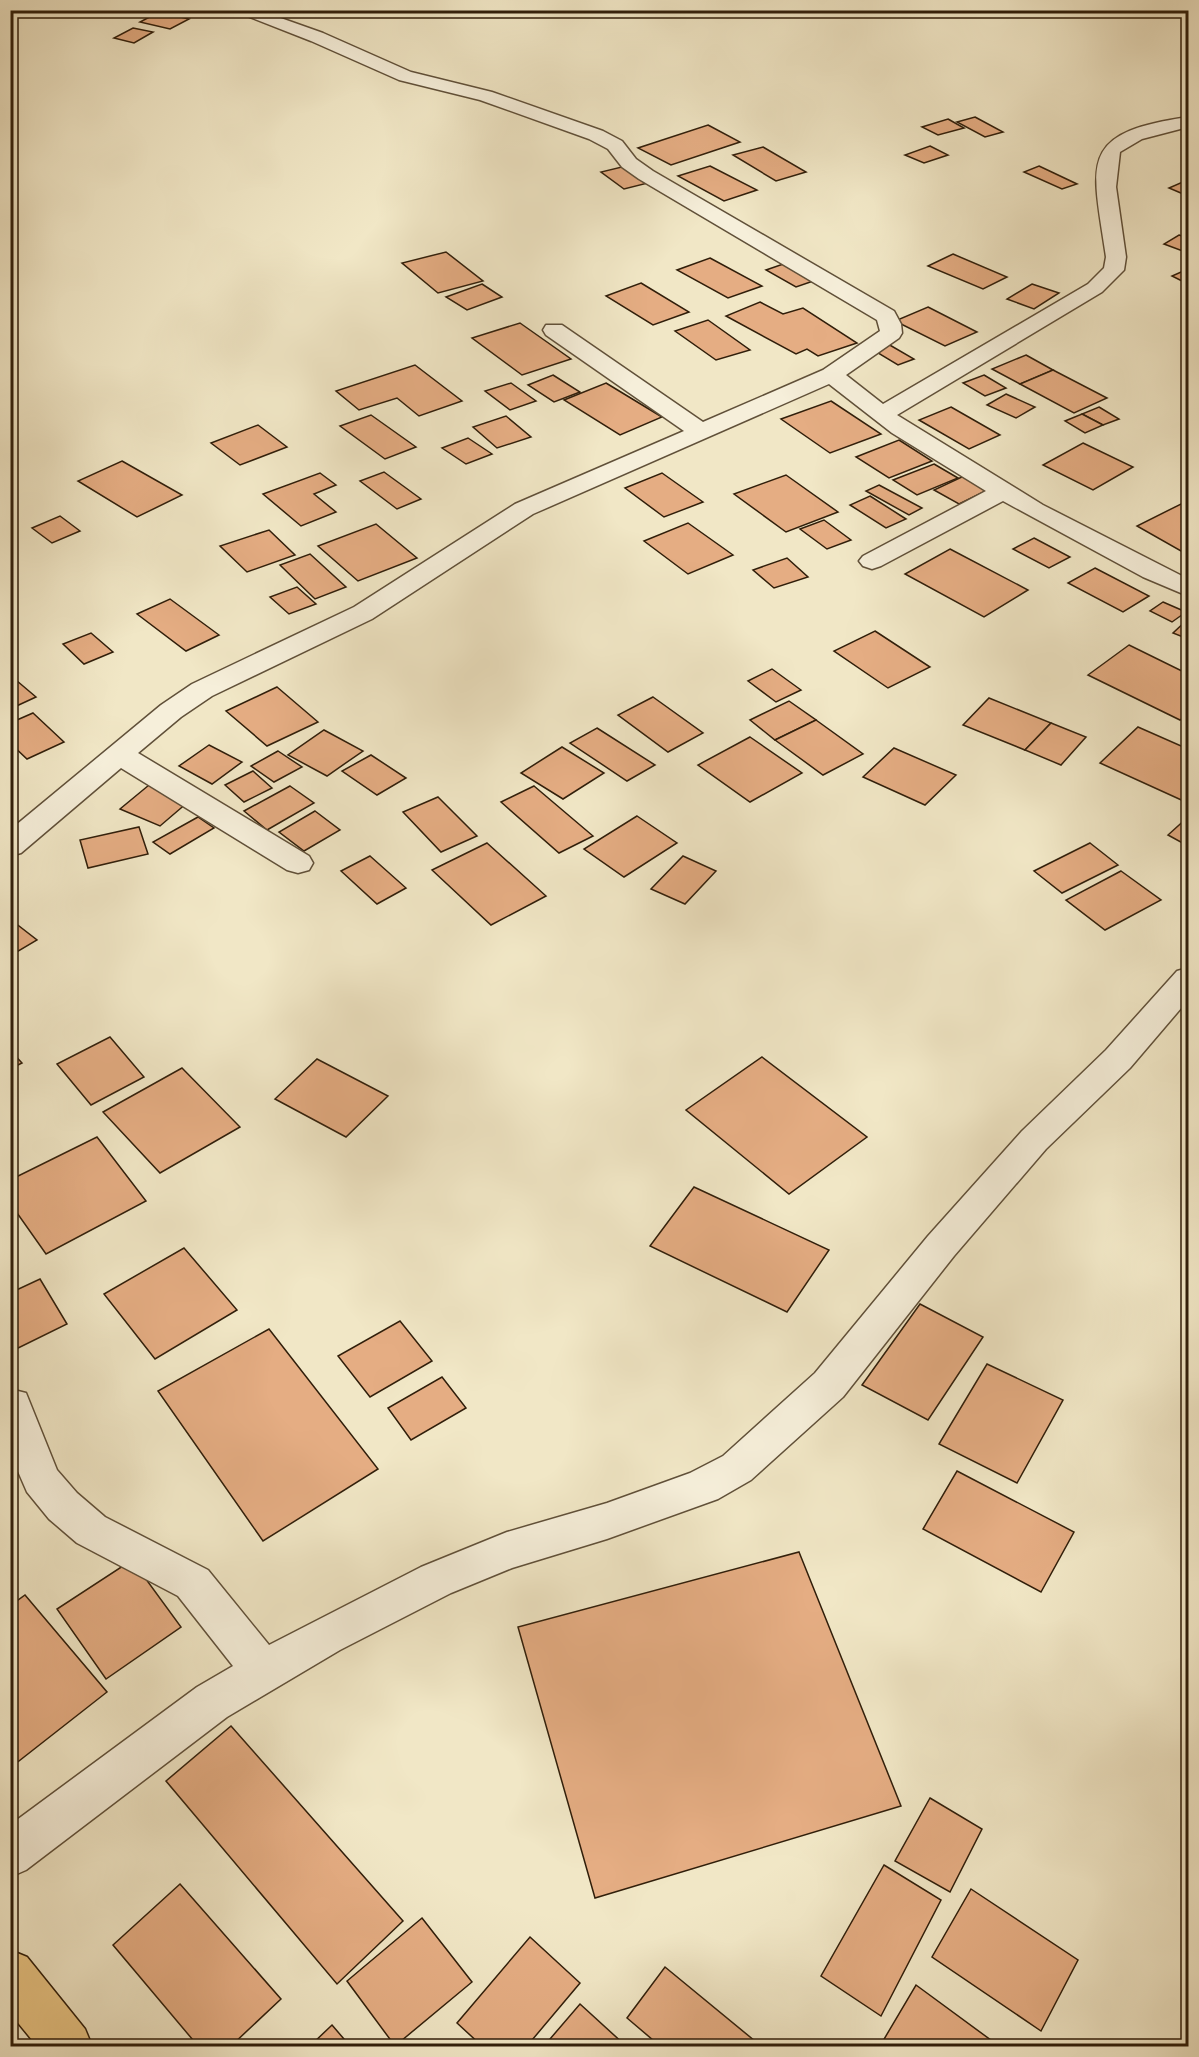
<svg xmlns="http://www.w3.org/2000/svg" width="1199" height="2057" font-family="'Gentium Book Plus',serif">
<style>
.building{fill:#e5ad83;stroke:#301e0a;stroke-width:1.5}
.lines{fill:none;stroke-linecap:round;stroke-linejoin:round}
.minor-casing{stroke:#605039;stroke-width:3}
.major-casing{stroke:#301e0a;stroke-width:3}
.minor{fill:#f6efda;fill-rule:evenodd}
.major{fill:#e8c483;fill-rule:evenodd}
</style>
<rect width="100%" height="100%" fill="#f1e7c6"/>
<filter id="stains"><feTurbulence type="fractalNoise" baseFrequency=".00333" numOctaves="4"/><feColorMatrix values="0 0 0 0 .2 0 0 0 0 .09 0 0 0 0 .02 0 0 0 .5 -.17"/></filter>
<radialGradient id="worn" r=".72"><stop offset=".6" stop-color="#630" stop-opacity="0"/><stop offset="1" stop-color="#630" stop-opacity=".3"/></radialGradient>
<!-- building -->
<g class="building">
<path d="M159,12L189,19L170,29L140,22Z"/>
<path d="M133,28L153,32L134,43L114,38Z"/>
<path d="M975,117L1003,132L985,137L957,122Z"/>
<path d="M948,119L964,128L938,135L922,127Z"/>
<path d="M708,125L740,142L671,165L638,148Z"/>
<path d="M930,146L948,155L924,163L905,155Z"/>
<path d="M763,147L806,172L776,181L733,155Z"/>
<path d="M630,165L652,182L624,189L601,172Z"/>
<path d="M710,166L757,190L724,201L678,176Z"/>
<path d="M1039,166L1077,184L1062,189L1024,172Z"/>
<path d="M1185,181L1188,182V196L1169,188Z"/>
<path d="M1179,235L1188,238V253L1164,244Z"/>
<path d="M446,252L483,281L438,293L402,263Z"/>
<path d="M953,254L1007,277L983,289L928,266Z"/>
<path d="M710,258L762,286L728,298L677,270Z"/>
<path d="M789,262L819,279L796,287L766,270Z"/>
<path d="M1188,269V284L1172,276Z"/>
<path d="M641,283L689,312L653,325L606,296Z"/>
<path d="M482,284L502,297L467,310L446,297Z"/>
<path d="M1032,284L1059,293L1034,309L1007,299Z"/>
<path d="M760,302L783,314L803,308L857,343L818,356L807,349L796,354L726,316Z"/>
<path d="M928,307L977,332L945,346L895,321Z"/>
<path d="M708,320L750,350L716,360L675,331Z"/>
<path d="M520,323L571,359L522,375L472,338Z"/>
<path d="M888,344L914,359L898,365L873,350Z"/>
<path d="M1026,355L1053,370L1020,384L992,369Z"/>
<path d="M415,365L462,401L419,416L397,398L359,410L336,391Z"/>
<path d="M1053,370L1107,398L1074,413L1020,384Z"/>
<path d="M553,375L580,392L554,402L528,385Z"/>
<path d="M984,375L1006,388L985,396L963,383Z"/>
<path d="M511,383L536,401L510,410L485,391Z"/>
<path d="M606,383L662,417L620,435L564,400Z"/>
<path d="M1006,394L1035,407L1016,418L987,405Z"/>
<path d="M831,401L881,434L830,453L781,419Z"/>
<path d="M951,407L1000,435L969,449L919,420Z"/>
<path d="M1099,407L1119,419L1103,425L1082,414Z"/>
<path d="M1082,414L1103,425L1085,433L1065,421Z"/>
<path d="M371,415L416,447L385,459L340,426Z"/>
<path d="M506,416L531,437L497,448L473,427Z"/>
<path d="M258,425L287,447L240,465L211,443Z"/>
<path d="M468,438L492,454L466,464L442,448Z"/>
<path d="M899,440L932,461L889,478L856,457Z"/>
<path d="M1083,443L1133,467L1093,490L1043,465Z"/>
<path d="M122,461L182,495L137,517L78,481Z"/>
<path d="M934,464L958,478L917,495L893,480Z"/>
<path d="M384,472L421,499L397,509L360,481Z"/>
<path d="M320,473L336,485L314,494L336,512L301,526L263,494Z"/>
<path d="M662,473L703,502L664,517L625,488Z"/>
<path d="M786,475L838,512L786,532L734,494Z"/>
<path d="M966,475L990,489L959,504L934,490Z"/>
<path d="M879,485L922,508L909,515L866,491Z"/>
<path d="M870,496L906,519L886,528L850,505Z"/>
<path d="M1183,503L1188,506V555L1137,526Z"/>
<path d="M60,516L80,531L52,543L32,528Z"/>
<path d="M824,520L851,540L827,549L800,529Z"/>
<path d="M688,523L733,555L688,574L644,541Z"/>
<path d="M376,524L417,558L358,581L318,546Z"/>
<path d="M269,530L295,555L247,572L220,546Z"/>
<path d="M1034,538L1070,557L1049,568L1013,549Z"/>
<path d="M950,549L1028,590L984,617L905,574Z"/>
<path d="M310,554L346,587L315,599L280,565Z"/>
<path d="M787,558L808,577L774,588L753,570Z"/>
<path d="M1095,568L1149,596L1123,612L1068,583Z"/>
<path d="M297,587L316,604L289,614L270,597Z"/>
<path d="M170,599L219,635L186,651L137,614Z"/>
<path d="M1163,602L1186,612L1172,622L1150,611Z"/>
<path d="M1188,619V639L1173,633Z"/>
<path d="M875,631L930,667L888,688L834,651Z"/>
<path d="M91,633L113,652L84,664L63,644Z"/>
<path d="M1129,645L1188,674V714L1180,720L1088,675Z"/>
<path d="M772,669L801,690L776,702L748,681Z"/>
<path d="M10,675L36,697L10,709Z"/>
<path d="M277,687L318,722L267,746L226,711Z"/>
<path d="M653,697L703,733L668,752L618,715Z"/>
<path d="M989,698L1051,723L1025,750L963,725Z"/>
<path d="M789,701L816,720L775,740L750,720Z"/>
<path d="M33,713L64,742L27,759L10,743V723Z"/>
<path d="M816,720L863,754L823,775L775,740Z"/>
<path d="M1051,723L1086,737L1061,765L1025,750Z"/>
<path d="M1138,727L1188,749V803L1100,763Z"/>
<path d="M597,728L655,765L627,781L570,743Z"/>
<path d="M324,730L363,751L327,776L288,755Z"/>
<path d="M750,737L802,773L750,802L698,765Z"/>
<path d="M209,745L242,762L212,784L179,766Z"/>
<path d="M562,747L604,773L563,799L521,773Z"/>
<path d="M894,748L956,775L925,805L863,777Z"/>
<path d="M278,751L302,767L274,782L251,766Z"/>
<path d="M371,755L406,778L377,795L342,771Z"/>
<path d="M253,771L272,788L244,802L225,785Z"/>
<path d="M149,785L188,802L160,826L120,809Z"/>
<path d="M290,786L314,803L267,830L244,811Z"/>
<path d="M534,786L593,836L559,853L501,802Z"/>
<path d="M438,797L477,836L441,852L403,812Z"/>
<path d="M315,811L340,830L304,851L279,832Z"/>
<path d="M637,816L677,843L624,877L584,849Z"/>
<path d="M198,817L214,828L170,854L153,842Z"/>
<path d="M1188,817V846L1168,835Z"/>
<path d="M139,827L148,854L88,868L80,840Z"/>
<path d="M487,843L546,896L491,925L432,870Z"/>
<path d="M1090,843L1118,865L1062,893L1034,871Z"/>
<path d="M370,856L406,888L377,904L341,871Z"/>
<path d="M683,856L716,871L685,904L651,889Z"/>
<path d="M1121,871L1161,900L1105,930L1066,900Z"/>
<path d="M10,919L37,940L10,956Z"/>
<path d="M110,1037L144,1077L91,1105L57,1064Z"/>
<path d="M10,1050L22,1063L10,1069Z"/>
<path d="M762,1057L867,1137L789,1194L686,1110Z"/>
<path d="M317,1059L388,1096L346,1137L275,1099Z"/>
<path d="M182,1068L240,1127L160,1173L103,1112Z"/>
<path d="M97,1137L146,1201L46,1254L10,1203V1180Z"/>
<path d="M694,1187L829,1250L787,1312L650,1246Z"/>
<path d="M184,1248L237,1310L155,1359L104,1294Z"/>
<path d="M40,1279L67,1324L10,1352V1293Z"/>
<path d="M920,1304L983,1337L928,1420L862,1385Z"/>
<path d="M400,1321L432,1361L370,1397L338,1356Z"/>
<path d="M269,1329L378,1469L263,1541L158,1391Z"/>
<path d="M987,1364L1063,1400L1017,1483L939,1444Z"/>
<path d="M442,1377L466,1408L411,1440L388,1408Z"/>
<path d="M957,1471L1074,1532L1041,1592L923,1529Z"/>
<path d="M799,1552L901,1806L595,1898L518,1627Z"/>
<path d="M132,1560L181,1627L106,1679L57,1609Z"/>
<path d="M25,1595L107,1692L10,1768V1606Z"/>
<path d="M231,1726L403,1921L337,1984L166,1781Z"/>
<path d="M930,1798L982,1829L950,1892L895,1861Z"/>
<path d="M884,1865L941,1900L881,2016L821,1976Z"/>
<path d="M180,1884L281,1999L231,2046H198L113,1945Z"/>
<path d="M971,1889L1078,1960L1041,2031L932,1957Z"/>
<path d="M422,1918L472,1982L395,2046L347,1981Z"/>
<path d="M530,1937L580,1983L527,2046H482L457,2023Z"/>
<path d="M665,1967L761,2046H660L627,2018Z"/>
<path d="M916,1985L999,2046H880Z"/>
<path d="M580,2004L626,2046H544Z"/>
<path d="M332,2025L350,2046H310Z"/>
</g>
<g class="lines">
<defs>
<g id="minor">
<path d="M232,10H258L323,33L411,72L492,92L603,131L622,141L636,159L653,171L894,311L901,324L902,333L899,338L846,375L883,404L1088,284L1104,268L1106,257C1092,162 1077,133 1188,117V127L1142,139L1120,152L1116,187L1126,257L1124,270L1102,292L897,415L1043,505L1188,579V596L1143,577L1003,501L881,566L872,569L863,566L859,561L863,556L986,491L892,433L829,384L533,514L372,619L212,696L181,717L138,753L309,856L313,863L309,870L298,873L287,870L121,768L21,853L10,856V830L161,705L192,684L354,607L515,504L684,431L546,335L543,330L546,325H562L703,422L823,370L880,331L877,320L639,179L622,167L608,149L589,139L480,100L399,80L311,41Z"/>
<path d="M1188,968V1000L1130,1068L1046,1149L954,1256L843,1397L751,1480L718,1499L607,1539L512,1568L451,1593L340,1650L227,1717L26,1870L10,1877V1825L197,1687L233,1666L178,1596L77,1543L49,1519L27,1492L10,1453V1389L26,1393L57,1470L77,1493L105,1517L208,1570L269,1645L421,1567L507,1532L607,1503L690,1473L723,1456L815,1373L928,1236L1022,1131L1106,1050L1177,971Z"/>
</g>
<path id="major" d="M10,1950L27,1957L85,2029L92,2046H37L10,2013Z"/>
</defs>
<!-- minor casing -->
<use href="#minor" class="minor-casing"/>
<!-- major casing -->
<use href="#major" class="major-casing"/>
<!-- minor -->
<use href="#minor" class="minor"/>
<!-- major -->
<use href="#major" class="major"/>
</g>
<!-- margin -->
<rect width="1199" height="2057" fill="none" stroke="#f1e7c6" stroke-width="36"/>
<rect x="12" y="12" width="1175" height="2033" fill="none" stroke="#301e0a" stroke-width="3"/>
<rect x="18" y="18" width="1163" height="2021" fill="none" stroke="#301e0a" stroke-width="1.5"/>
<rect width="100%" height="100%" filter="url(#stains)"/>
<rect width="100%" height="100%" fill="url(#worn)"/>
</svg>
